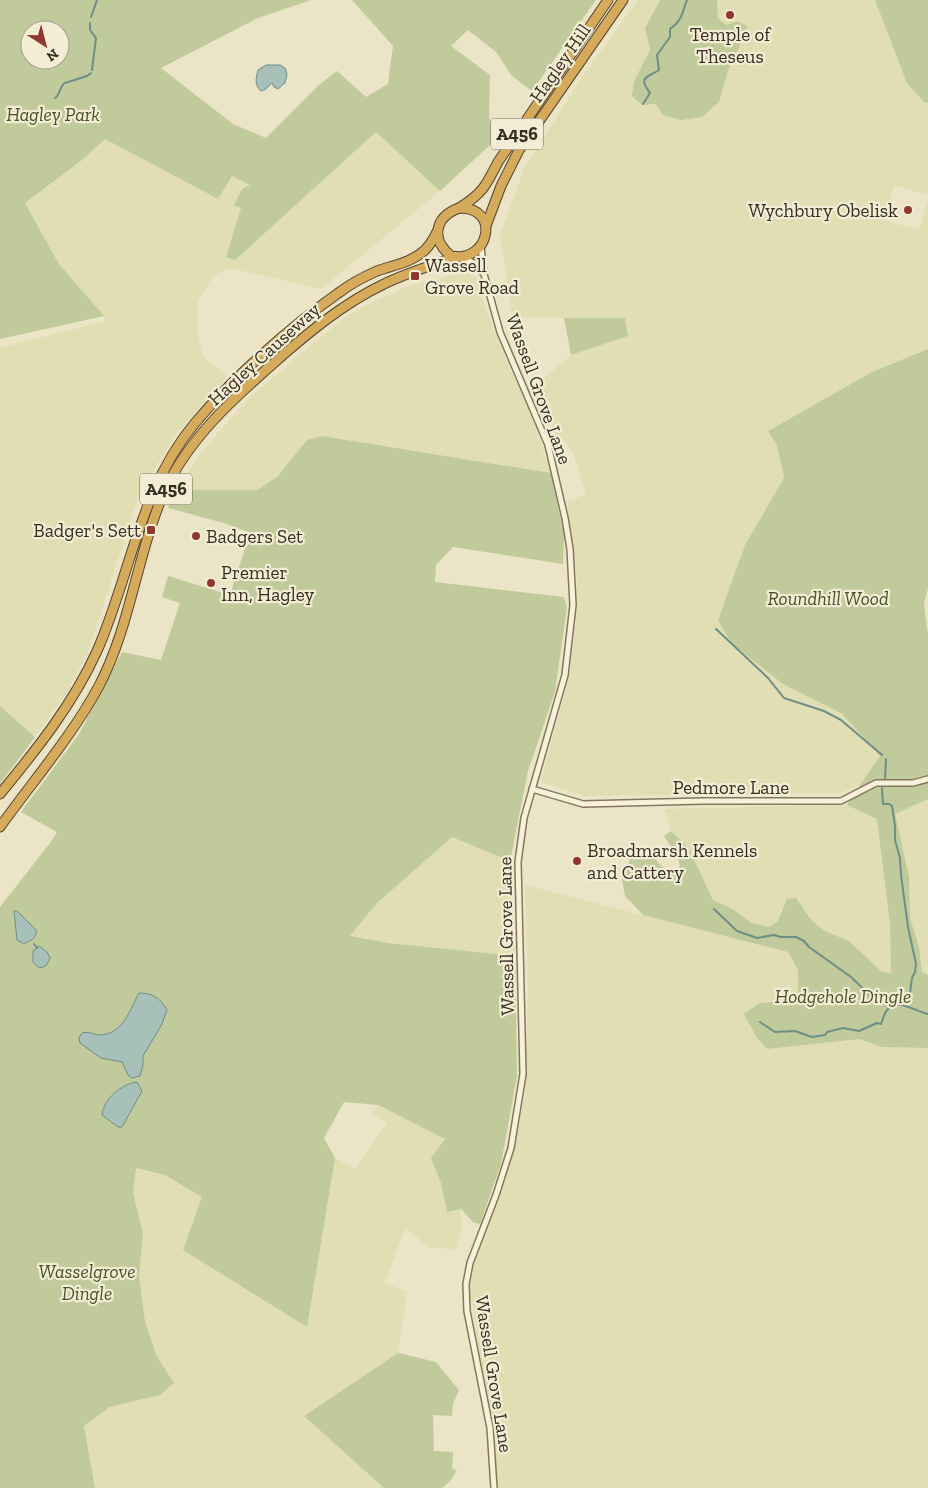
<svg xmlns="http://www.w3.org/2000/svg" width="928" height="1488" font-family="'Zilla Slab',serif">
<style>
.farmland{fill:#e1deb4}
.green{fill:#c0ca9a;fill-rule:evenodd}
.water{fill:#a7c0ba;stroke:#6e8e88}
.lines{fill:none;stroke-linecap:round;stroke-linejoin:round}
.stream{stroke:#6e8e88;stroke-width:2}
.street-casing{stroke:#86765c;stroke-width:8}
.highway-casing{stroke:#544430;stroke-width:11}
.street{stroke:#f7f1d9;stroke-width:5}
.highway{stroke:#d6aa5b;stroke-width:9}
.poi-dot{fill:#923730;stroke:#f4edd5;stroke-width:2}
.labels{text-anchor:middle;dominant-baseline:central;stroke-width:4.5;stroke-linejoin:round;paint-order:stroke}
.shield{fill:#f4edd5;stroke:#706756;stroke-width:1}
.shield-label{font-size:18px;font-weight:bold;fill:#372d20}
.poi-label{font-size:19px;fill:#372d20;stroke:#f4edd5;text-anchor:start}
.street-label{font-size:19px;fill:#372d20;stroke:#f4edd5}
.park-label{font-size:19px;font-style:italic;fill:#445327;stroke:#f4edd5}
</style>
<rect width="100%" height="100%" fill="#ece4c6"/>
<!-- farmland -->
<g class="farmland">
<path d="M638,0H660L645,28L650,50L634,81L642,105L719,102L728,71L745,34L737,21L726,25L718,18L717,0H928V195L894,185L884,220L919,230L928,201V349L872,372L768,431L777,445L784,478L745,545L718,620L731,643L783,684L841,713L880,756L860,785L840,793L584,796L541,782L571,668L576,620L577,580L567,501L586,495L576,461L568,444L554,432L539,382L571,355L628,336L625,318H513L500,235L525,167L584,74Z"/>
<path d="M376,132L440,191L321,289L230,268L214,275L198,300L197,326L202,356L227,376L174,437L139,495L88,652L68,691L35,737L0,706V348L106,321L104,316L59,264L25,203L82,160L105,139L217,199L232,176L251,185L234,205L241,208L235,259Z"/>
<path d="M468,273L477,278L481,295L503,353L530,414L551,473L322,436L307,440L277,477L257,490H176L194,462L215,436L249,398L346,316L374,301L409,286L450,275Z"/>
<path d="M928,799V975L922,972L920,967L919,947L910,918L909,876L906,858L898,834L895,814Z"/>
<path d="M847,805L877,819L890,924L891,973L882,972L849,941L825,931L813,922L806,910L782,909L778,921L769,927L752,923L731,908L713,900L688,847L671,831L664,809Z"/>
<path d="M452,837L510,861L515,956L388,943L350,937L376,904Z"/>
<path d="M525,885L788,952L798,970V997L787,1001L760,1003L749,1025L757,1038L767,1049L860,1039L881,1047L928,1048V1488H497L494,1427L478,1345L470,1285L474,1264L499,1197L514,1148L525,1096L528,990Z"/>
<path d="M378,1105L445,1139L431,1158L441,1183L461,1209V1233L456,1249L431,1248L405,1229L385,1283L407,1292L398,1353L304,1416L384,1488H95L84,1426L110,1407L160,1395L174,1383L157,1357L145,1321L139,1276L143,1233L133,1192L136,1168L165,1175L202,1197L307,1326L335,1158L355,1169L387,1123L372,1112Z"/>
</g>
<!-- green -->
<g class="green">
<path d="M0,0H311L258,18L161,68L233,124L266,138L320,84L337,71L366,97L388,84L393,46L352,0H596L532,91L512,76L496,52L468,30L451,46L490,75L489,118L502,134L440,191L376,132L235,260L226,257L241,208L234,205L242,189L250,185L232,176L218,199L105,139L82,160L25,203L59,264L104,316L0,339ZM30,30H60V60H30Z"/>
<path d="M660,0H717L718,18L726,25L737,21L747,26L745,34L728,71L719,102L702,117L681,120L663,115L656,104L642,105L632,96L634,81L650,50L645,28Z"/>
<path d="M875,0H928V102L925,103L907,83Z"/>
<path d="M564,318H625L628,336L571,355Z"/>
<path d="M928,349V588L924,604L928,634V799L895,814L909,876L910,918L919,947L922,972L928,975V1048L881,1047L860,1039L767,1049L757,1038L744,1014L760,1003L787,1001L798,997V970L788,952L643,915L625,896L622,880L632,854L642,846C656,854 656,867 673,872L680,866L676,854L664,836L671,831L688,847L713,900L731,908L752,923L769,927L778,921L787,899L796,898L813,922L825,931L849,941L882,972L891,973L890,924L877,819L847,805L860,785L880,756L841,713L783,684L731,643L718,620L745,545L784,478L777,445L768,431L872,372Z"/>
<path d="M322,436L551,473L564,535L563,564L453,547L436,565L435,582L564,597L567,607L555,692L528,771L510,861L452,837L376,904L350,936L388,943L515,956L517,1076L501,1164L480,1224L473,1222L461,1209L447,1212L441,1183L431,1158L445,1139L378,1105L344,1102L324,1138L335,1158L307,1327L183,1250L202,1197L165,1175L136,1168L133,1192L143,1234L139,1276L145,1321L157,1357L174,1383L160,1395L110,1407L84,1426L95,1488H0V907L50,843L57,832L21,812L79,734L122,652L161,660L180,603L162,597L168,576L230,595L250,533L224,523L168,508L176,490H257L277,477L307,440Z"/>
<path d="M0,706L35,737L0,784Z"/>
<path d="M398,1353L436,1362L459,1390L453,1404L452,1416L433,1415L434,1451L453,1452L452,1469L457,1470L451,1480L442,1488H384L304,1416Z"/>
</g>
<!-- water -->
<g class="water">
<path d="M266,65H280L285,68L287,74L285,83L278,89L274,87L272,83L266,89L261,91C254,85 256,78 258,70Z"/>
<path d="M14,911H17L36,930C38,938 29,941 24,944L17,940Z"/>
<path d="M39,946L47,952L50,958L46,966L39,968L33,962V951Z"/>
<path d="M139,993C153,993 160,998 167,1010L162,1024L143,1056V1065L140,1076L132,1078L128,1075L122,1062L101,1058L80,1043L79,1038L82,1033C89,1031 95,1035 101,1035C124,1033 130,1009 139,993Z"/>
<path d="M137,1082L142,1091L122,1127H118L102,1115C104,1098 122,1084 137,1082Z"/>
</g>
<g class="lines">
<!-- stream -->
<g class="stream">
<path d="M91,17L97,0"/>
<path d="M90,23V30L96,38L92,70"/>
<path d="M55,98C61,94 59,87 65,83L87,76L91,73"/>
<path d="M643,104L650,93C638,77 646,78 659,70L657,55L670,37V29C682,21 682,13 687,0"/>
<path d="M716,629L768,678L784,698L824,711L841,720L882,755"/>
<path d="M885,780L886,759"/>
<path d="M882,788L883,804H889L892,806L895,826V840L900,858L901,875L908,927L916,964L915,972L912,978L910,993L902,1005"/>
<path d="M714,909L737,931L757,938L774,935L781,937H796L804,941L809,947L851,977L876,1001L891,1006"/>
<path d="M34,944L37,948"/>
<path d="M760,1022L775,1032L795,1031L812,1037L825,1035L827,1032L843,1028L859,1031L877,1023L881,1024C883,1019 884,1014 887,1010C898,997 916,1012 928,1014"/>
</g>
<defs>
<g id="street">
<path d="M481,247L484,274L500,332L548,445L565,518L570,549L573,605L565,675L524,818L518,862L523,1074L511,1148L496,1195L470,1263L466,1284L467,1311L490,1428L494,1488"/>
<path d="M464,257L475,264L483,273"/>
<path d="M532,789L583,804L703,801H841L876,783H913L928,779"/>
</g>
<g id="highway">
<path d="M459,208C482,194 486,186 498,162L608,0"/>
<path d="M459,208C502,207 489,264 451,256C430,239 435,217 459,208Z"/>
<path d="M486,226L501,186L519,150L623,0"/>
<path d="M0,794C37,749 73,704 97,651C131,574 139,490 195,423C233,378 289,328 337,294C349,285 363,277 377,271C393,265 411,263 425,250C430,245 434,238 437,232"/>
<path d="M0,827C33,781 72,736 99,686C131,625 137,553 165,490C189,438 234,398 276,361C309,332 343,304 382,285C406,273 432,265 457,257"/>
</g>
</defs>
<!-- street casing -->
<use href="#street" class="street-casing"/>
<!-- highway casing -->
<use href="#highway" class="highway-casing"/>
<!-- street -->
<use href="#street" class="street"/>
<!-- highway -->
<use href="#highway" class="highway"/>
</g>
<!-- markers -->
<g class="poi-dot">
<circle cx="730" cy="15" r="5"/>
<circle cx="908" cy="210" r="5"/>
<rect x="410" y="271" width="10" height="10" rx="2.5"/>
<rect x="146" y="525" width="10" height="10" rx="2.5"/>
<circle cx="196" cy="536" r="5"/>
<circle cx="211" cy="583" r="5"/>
<circle cx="577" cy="861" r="5"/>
</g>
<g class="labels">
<!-- shield labels -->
<g class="shield">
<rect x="491" y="118.5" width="52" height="31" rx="4"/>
<rect x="140" y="473.5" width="52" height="31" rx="4"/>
</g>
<g class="shield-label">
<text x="517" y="134">A456</text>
<text x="166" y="489">A456</text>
</g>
<!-- poi labels -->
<g class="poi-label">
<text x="730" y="34" text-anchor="middle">Temple of<tspan x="730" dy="22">Theseus</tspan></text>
<text x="898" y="210" text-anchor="end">Wychbury Obelisk</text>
<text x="425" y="265">Wassell<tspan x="425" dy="22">Grove Road</tspan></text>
<text x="141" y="530" text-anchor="end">Badger's Sett</text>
<text x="206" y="536">Badgers Set</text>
<text x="221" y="572">Premier<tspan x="221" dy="22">Inn, Hagley</tspan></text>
<text x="587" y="850">Broadmarsh Kennels<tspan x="587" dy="22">and Cattery</tspan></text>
</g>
<!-- street labels -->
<g class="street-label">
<text transform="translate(560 63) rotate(-55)">Hagley Hill</text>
<text transform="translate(264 354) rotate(-42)">Hagley Causeway</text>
<text transform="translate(539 389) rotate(70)">Wassell Grove Lane</text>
<text x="731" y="787">Pedmore Lane</text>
<text transform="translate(506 936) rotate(-91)">Wassell Grove Lane</text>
<text transform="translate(494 1374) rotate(81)">Wassell Grove Lane</text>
</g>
<!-- park labels -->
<g class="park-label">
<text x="53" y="114">Hagley Park</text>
<text x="828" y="598">Roundhill Wood</text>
<text x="843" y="996">Hodgehole Dingle</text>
<text x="87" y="1271">Wasselgrove<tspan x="87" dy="22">Dingle</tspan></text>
</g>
</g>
<!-- north arrow -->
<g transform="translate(45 45) rotate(144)"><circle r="24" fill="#f4edd5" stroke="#a8a08d"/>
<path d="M0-4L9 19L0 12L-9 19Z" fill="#923730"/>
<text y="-8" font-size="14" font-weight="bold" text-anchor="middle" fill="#372d20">N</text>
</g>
</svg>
